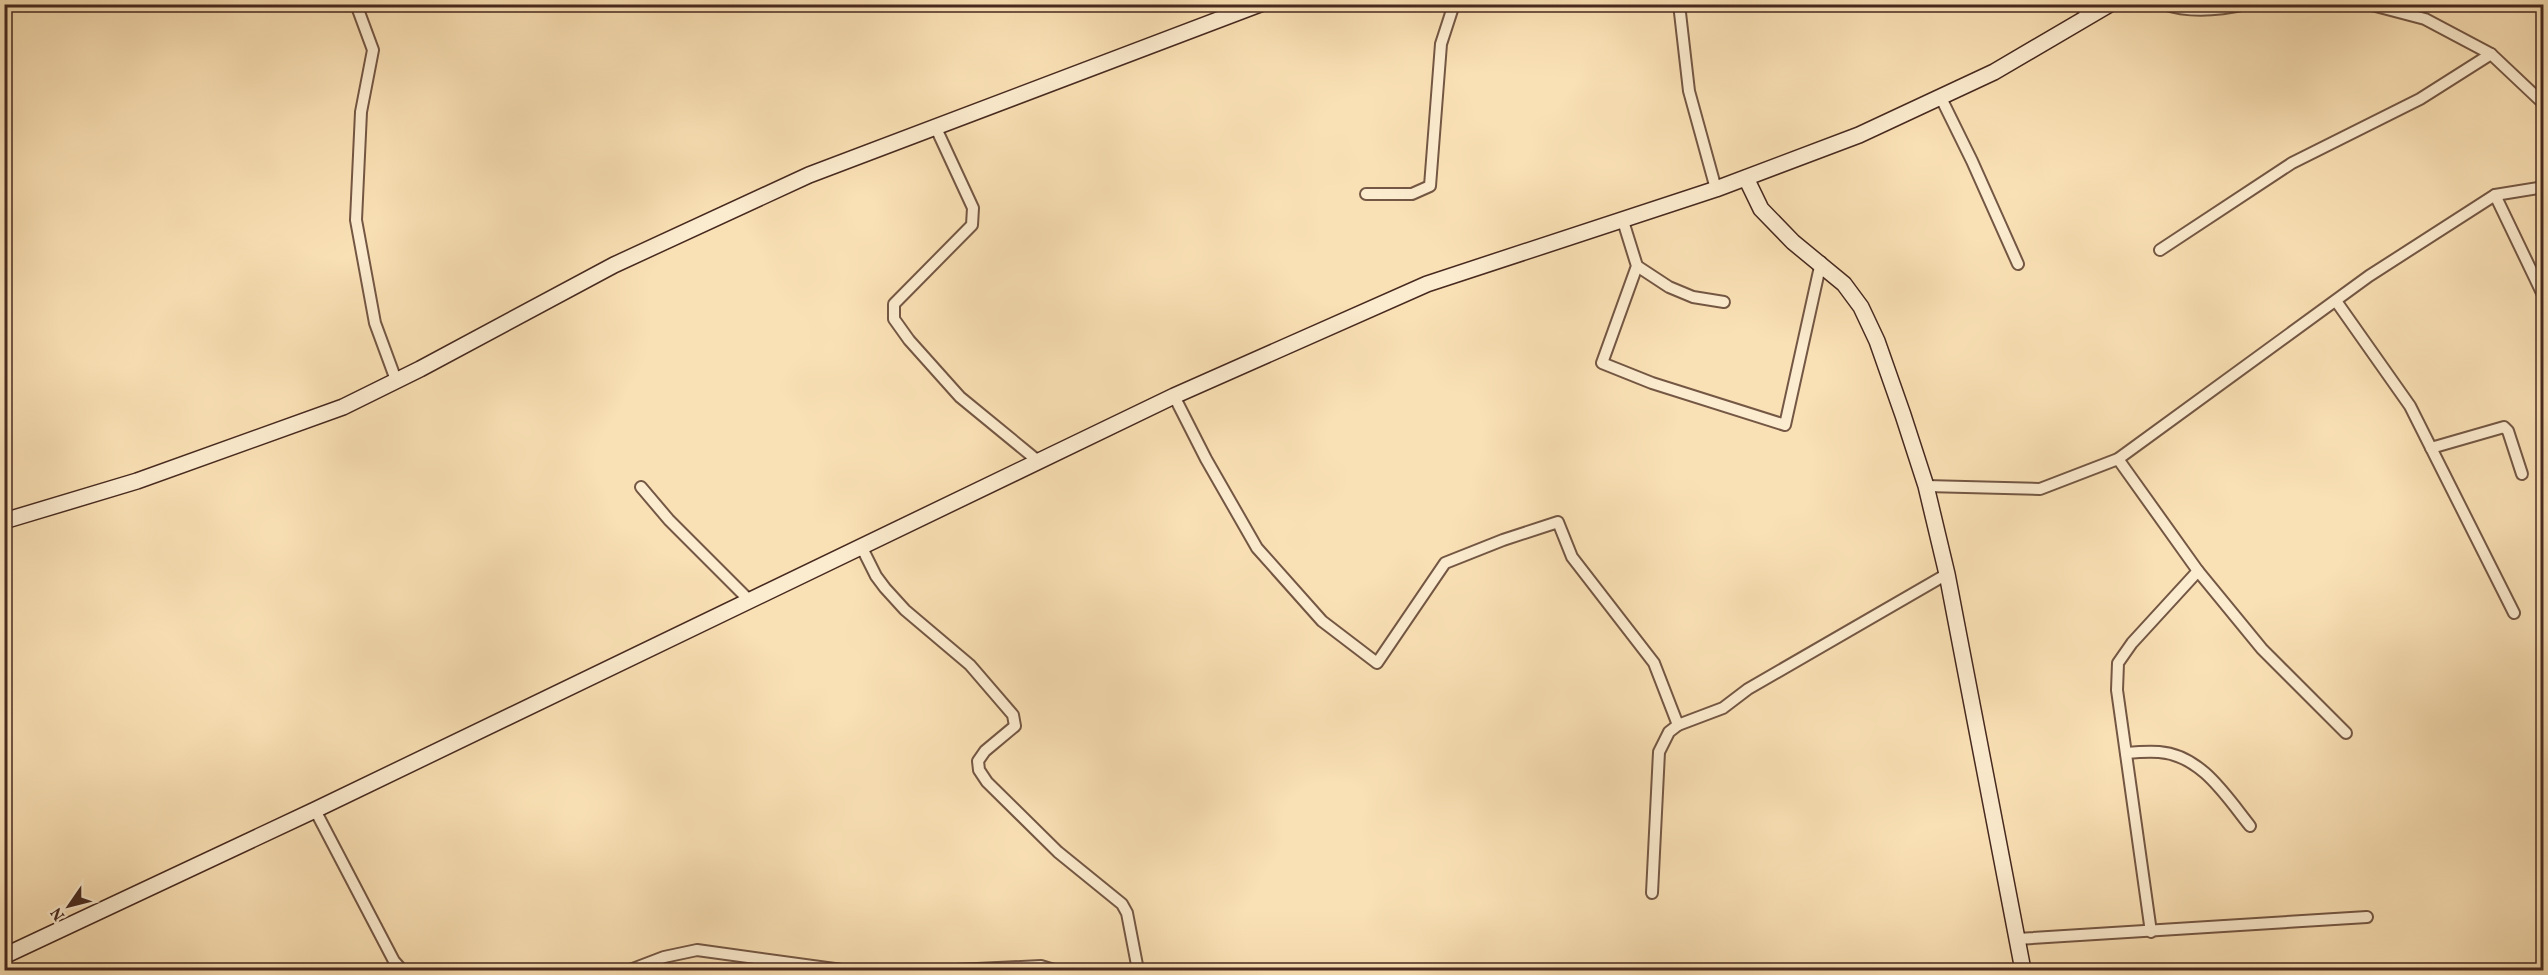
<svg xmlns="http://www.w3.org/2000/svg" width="2548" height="975" font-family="Vollkorn,serif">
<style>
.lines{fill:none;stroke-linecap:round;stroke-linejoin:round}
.street-casing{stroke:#745744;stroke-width:14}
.secondary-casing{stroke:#47291f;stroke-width:18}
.street{stroke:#fceccf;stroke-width:10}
.secondary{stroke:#fceccf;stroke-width:15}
</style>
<rect width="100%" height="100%" fill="#fae1b5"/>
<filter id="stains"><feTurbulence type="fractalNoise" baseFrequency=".00333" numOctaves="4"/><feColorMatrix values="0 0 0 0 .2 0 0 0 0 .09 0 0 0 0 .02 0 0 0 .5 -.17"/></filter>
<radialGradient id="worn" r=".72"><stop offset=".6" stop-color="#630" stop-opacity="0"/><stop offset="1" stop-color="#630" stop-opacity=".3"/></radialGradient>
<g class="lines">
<defs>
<g id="street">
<path d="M356,4L373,50L361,112L356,220L375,323L396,380"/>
<path d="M1679,4L1689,91L1716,189"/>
<path d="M2078,4L2091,16"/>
<path d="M2163,4C2189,13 2221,10 2247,4"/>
<path d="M2368,4L2425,19L2491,54L2544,104"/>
<path d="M1941,98L1972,161L2018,264"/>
<path d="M935,126L973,208L972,225L894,304V319L909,340L960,397L1038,461"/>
<path d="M1366,194H1412L1430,186L1441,44L1454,4"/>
<path d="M2495,195L2544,297"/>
<path d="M1623,221L1637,266L1602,363L1652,383L1785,425L1821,262"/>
<path d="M2160,250L2292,163L2420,99L2491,54"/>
<path d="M1637,266L1669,287L1693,297L1724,302"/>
<path d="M2336,301L2410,406L2514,613"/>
<path d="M1174,396L1206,459L1257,548L1322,621L1377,663L1445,563L1503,540L1558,522L1572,557L1654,663L1678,725L1723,708L1748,689L1947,574"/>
<path d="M2431,448L2504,427L2508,431L2522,474"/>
<path d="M2118,459L2198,571L2262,649L2346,733"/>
<path d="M1926,486L2040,489L2118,459L2369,276L2495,195L2544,187"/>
<path d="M641,487L669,520L749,600"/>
<path d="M861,546L876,576L885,588L905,610L970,665L1013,715L1015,726L985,751L978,761L979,770L987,782L1058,852L1122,904L1127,913L1138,970"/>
<path d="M2126,753C2137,752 2148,751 2159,752C2201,755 2226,796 2250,826"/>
<path d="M315,810L394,961L402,970"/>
<path d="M1652,893L1659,752L1669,732L1678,725"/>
<path d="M2151,932L2117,690L2118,663L2132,643L2198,571"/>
<path d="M2017,939L2367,917"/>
<path d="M630,970L664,957L697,950L842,970"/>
<path d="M956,970L1041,966L1054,970"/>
</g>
<g id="secondary">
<path d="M1746,178L1761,209L1793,242L1844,284L1861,307L1877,341L1903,415L1926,486L1947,574L2023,970"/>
<path d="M4,521L137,481L343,407L420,369L614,265L809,175L1260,4"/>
<path d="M4,956L315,810L1174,396L1427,284L1716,189L1859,135L1994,72L2110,4"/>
</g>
</defs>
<!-- street casing -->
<use href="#street" class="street-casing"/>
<!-- secondary casing -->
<use href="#secondary" class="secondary-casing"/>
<!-- street -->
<use href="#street" class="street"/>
<!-- secondary -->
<use href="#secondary" class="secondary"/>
</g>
<!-- margin -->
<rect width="2548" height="975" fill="none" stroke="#fae1b5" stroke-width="24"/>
<rect x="6" y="6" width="2536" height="963" fill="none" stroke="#47291f" stroke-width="3"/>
<rect x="12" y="12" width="2524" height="951" fill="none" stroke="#47291f" stroke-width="1.5"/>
<!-- north arrow -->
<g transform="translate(69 906) rotate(235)" stroke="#fceccf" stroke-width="4.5" paint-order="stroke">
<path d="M0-4.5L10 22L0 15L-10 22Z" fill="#47291f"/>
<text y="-9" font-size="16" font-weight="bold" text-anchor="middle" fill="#47291f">N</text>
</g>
<rect width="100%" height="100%" filter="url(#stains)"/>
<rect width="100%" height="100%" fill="url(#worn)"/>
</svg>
